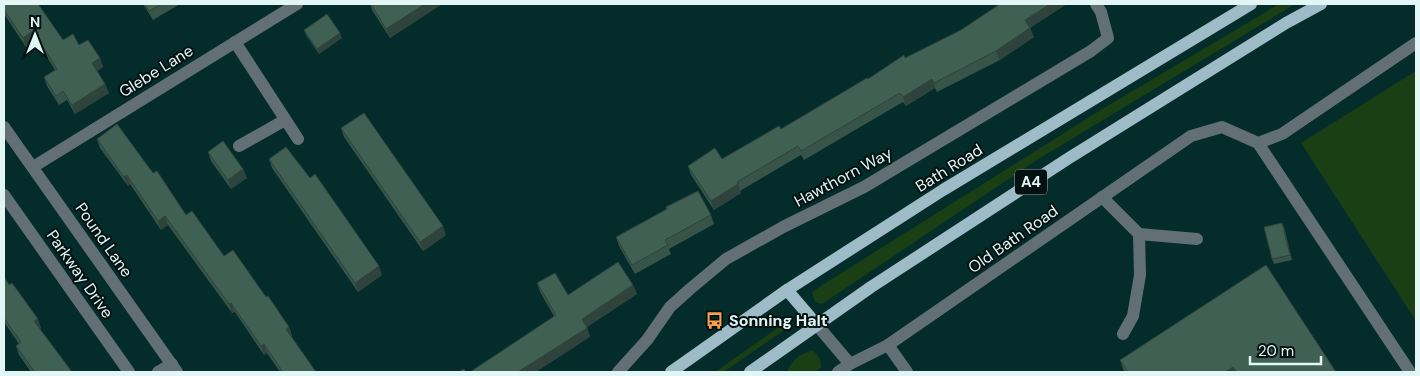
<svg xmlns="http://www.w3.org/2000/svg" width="1420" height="376" font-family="'DM Sans',sans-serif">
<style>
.green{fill:#1b3f14}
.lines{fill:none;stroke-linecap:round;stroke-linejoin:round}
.minor{stroke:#627076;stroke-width:12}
.major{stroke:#9ebcc7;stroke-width:12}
.wall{fill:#385348}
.shaded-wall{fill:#2e433b}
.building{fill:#416054;stroke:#2e433b}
.labels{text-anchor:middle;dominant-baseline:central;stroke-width:4;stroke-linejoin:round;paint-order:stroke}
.shield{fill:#031111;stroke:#9fb1b1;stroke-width:1}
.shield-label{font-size:15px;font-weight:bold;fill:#e2f6f6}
.street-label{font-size:16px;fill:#e2f6f6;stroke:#031111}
.poi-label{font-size:16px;font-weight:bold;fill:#e2f6f6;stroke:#031111;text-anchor:start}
</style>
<rect width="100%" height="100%" fill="#032c2b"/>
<!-- green -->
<g class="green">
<path d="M1279,4H1295L1037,160L822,304L815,302L812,292L827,282L1099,111Z"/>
<path d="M1416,71V321L1301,143Z"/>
<path d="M786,322L790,326L724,372H715Z"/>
<path d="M813,350L820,359L821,368L814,372H787C792,359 801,354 813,350Z"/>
</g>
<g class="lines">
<!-- minor -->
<g class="minor">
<path d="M235,42L298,139"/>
<path d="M4,127L177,372"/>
<path d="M1258,143L1282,134L1416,43"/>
<path d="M239,146L285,120"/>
<path d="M33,167L297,4"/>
<path d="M4,195L129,372"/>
<path d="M1102,197L1139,234L1197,239"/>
<path d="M817,325L850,364"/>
<path d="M1123,334L1133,316L1140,275L1139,234"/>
<path d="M888,345L907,372"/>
<path d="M158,372L172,364"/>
<path d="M618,372L647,340L670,307L690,289L726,259L783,227L864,187L1091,51L1108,38L1101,12L1096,4"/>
<path d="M838,372L850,364L888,345L1191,136L1222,127L1258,143L1410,372"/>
</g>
<!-- major -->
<g class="major">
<path d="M787,290L817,325"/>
<path d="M671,372L787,290L943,190L1251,4"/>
<path d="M750,372L871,287L1069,158L1286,23L1321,4"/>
</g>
</g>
<!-- wall -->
<g class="wall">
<path d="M4,4L63,40L79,45L100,58L103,67L97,71L105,84L109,93L75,114L67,100L59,105L47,86L44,77L55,70L36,40L26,47L4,14Z"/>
<path d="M143,4H180L153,20Z"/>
<path d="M370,4H442L390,38L372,10Z"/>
<path d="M1000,4H1064L1065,5L1030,28L1034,37L1000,60L937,92L935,88L906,106L903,102L804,160L801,155L740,191L741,193L714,210L691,175L688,166L722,159L781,129L905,58L961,30Z"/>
<path d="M304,30L342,38L319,54L306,35Z"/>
<path d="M341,128L446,235L423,251L344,137Z"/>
<path d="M97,139L153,173L186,215L224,256L266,297L289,327L292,336H291L316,372H280L267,353L264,355L235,312L232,313L168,225L161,230L130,184L128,186L100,148Z"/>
<path d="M208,152L243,169L247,178L231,189L211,161Z"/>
<path d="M269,159L382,275L358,292L272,168Z"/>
<path d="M711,215L714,224L669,249L671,254L635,274L619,246L616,237Z"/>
<path d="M1284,227L1292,260L1274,264L1272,259Z"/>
<path d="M4,277L41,328L40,329L72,372H31L19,355L16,346L19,344L4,322Z"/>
<path d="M537,283L568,295L633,285L637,294L587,327L590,337L554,316L540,292Z"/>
<path d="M1120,360L1336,372H1124Z"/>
</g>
<!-- shaded-wall -->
<g class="shaded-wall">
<path d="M425,4H442L390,38L386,29Z"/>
<path d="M1050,4H1064L1065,5L1028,29L1025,20Z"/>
<path d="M1030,28L1034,37L1000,60L996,51Z"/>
<path d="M33,31L36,40L26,47L23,38Z"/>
<path d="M340,33L342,38L319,54L317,49Z"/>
<path d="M100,58L103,67L95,72L92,63Z"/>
<path d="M932,79L935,88L906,106L903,97Z"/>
<path d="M105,84L109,93L75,114L72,105Z"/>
<path d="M243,169L247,178L231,189L228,180Z"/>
<path d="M127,175L130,184L128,186L124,177Z"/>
<path d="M738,184L741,193L714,210L711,201Z"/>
<path d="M165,216L168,225L161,230L158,221Z"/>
<path d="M1282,223L1284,227L1292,260L1290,255Z"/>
<path d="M443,226L446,235L423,251L420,242Z"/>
<path d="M379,266L382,275L358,292L355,283Z"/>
<path d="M633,285L637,294L585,328L582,319Z"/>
<path d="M231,303L235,312L232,313L229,304Z"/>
<path d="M38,319L41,328L38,330L34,321Z"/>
<path d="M289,327L292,336L289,338L286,329Z"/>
<path d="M587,328L590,337L536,372H518Z"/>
<path d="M264,344L267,353L264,355L261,346Z"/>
<path d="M1233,367L1235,372H1225Z"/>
</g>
<!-- building -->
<g class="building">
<path d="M4,4H38L63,40L73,34L79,45L88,40L100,58L92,63L105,84L72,105L63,91L56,96L44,77L57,69L33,31L23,38L4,10Z"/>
<path d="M145,4H162L149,11Z"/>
<path d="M371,4H425L386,29Z"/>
<path d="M1000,4H1050L1025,20L1030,28L996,51L934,83L932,79L903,97L900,93L801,151L798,146L737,182L738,184L711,201L688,166L715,148L722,159L779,126L781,129L867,78L868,79L904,55L905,58L961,30Z"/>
<path d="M327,14L340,33L317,49L304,30Z"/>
<path d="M364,113L443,226L420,242L341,128Z"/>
<path d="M117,124L153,173L157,171L186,215L192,211L224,256L233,250L266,297L268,296L289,327L286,329L316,372H283L264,344L261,346L231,303L229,304L165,216L158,221L127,175L124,177L97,139Z"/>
<path d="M223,141L243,169L228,180L208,152Z"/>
<path d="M286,147L310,178L315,174L379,266L355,283L269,159Z"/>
<path d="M698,191L711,215L665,240L668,245L632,265L616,237L667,209L666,207Z"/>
<path d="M1282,223L1290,255L1272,259L1264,227Z"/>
<path d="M618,262L633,285L582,319L587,328L518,372H470L556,315L537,283L555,273L568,295Z"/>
<path d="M1266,265L1336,372H1237L1233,367L1225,372H1128L1120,360Z"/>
<path d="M4,277L9,285L12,283L38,319L34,321L72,372H35L16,346L21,342L4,318Z"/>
<path d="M464,369L465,372H458Z"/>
</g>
<!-- icons -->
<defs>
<symbol id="bus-bare" viewBox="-9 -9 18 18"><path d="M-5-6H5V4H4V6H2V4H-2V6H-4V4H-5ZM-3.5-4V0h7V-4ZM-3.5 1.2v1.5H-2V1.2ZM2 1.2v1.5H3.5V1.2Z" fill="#f99f4d" stroke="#031111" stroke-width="2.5" paint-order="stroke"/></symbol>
</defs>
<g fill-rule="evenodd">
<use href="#bus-bare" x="702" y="308" width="25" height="25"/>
</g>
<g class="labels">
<!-- shield labels -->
<rect class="shield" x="1015" y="169.5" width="32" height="25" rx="4"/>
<g class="shield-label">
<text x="1031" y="182">A4</text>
</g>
<!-- street labels -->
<g class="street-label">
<text transform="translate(156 71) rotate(-32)">Glebe Lane</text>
<text transform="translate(949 168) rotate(-32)">Bath Road</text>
<text transform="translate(843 177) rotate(-28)">Hawthorn Way</text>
<text transform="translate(1013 239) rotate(-35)">Old Bath Road</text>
<text transform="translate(104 240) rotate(55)">Pound Lane</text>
<text transform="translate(80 274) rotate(55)">Parkway Drive</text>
</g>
<!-- poi labels -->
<g class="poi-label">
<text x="729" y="320">Sonning Halt</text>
</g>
</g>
<!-- border -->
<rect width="1420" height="376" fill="none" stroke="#e2f6f6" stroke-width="10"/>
<!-- north arrow -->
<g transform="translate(35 35)" stroke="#031111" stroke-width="4" paint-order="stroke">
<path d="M0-4L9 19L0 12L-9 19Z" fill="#e2f6f6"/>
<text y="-8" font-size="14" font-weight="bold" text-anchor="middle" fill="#e2f6f6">N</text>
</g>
<!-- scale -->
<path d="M1250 356v8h71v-8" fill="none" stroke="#e2f6f6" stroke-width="2.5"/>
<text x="1258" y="356" font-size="15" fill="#e2f6f6" stroke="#031111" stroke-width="4" paint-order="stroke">20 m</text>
</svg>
